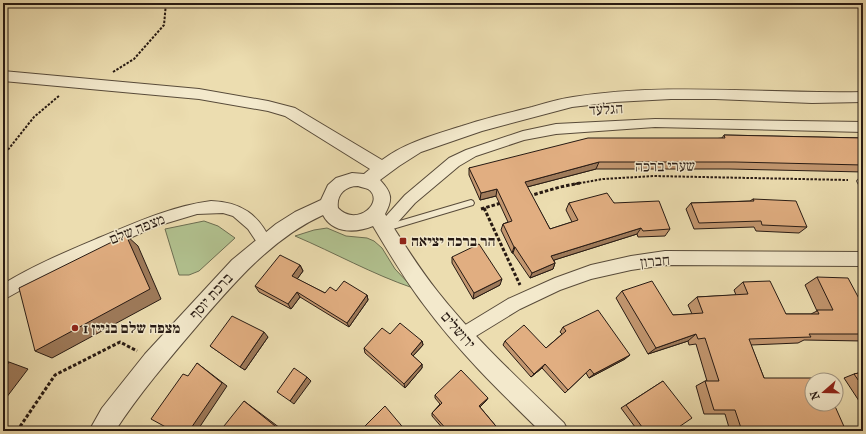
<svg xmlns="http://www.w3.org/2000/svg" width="866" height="434" font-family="'IM FELL French Canon','Frank Ruhl Libre',serif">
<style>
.green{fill:#b2c290;stroke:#6c6e52}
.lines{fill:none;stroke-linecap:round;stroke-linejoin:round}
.service-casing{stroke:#584b3a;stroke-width:2}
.minor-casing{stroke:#584b3a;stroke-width:2}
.tertiary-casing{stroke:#584b3a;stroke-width:2}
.path-far1{stroke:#271a13;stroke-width:2;stroke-dasharray:2.5 1.5;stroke-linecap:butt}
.path{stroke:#271a13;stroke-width:3;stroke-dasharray:3.5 2;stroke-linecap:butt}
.service{fill:#f3e9cc;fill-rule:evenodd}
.minor{fill:#f3e9cc;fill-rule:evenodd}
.tertiary{fill:#f3e9cc;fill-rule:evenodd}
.wall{fill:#c2966f;stroke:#271a13}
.shaded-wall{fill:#9e7a5a;stroke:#271a13}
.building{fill:#e1ae81;stroke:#271a13}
.poi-dot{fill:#8f2418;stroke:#f3e9cc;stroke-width:1.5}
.labels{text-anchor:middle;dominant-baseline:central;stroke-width:3;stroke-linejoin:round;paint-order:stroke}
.street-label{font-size:15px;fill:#271a13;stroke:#f3e9cc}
.poi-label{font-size:15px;font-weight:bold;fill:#271a13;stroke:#f3e9cc;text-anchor:start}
</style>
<rect width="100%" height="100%" fill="#ecddb0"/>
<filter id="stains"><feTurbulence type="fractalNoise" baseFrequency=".005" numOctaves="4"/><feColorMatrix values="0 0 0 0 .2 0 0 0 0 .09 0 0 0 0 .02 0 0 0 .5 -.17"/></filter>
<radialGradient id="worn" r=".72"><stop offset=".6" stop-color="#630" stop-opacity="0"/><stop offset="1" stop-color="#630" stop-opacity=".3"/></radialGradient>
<!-- green -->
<g class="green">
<path d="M204,221L218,226L235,238L199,271L189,275H179L165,229Z"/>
<path d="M327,228L346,236L367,238L374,241L382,248L395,269L413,288C372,274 335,253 295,236L314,230Z"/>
</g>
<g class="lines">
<defs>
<g id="service">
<path d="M860,178L863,180V189L861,188L857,181Z"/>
<path d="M471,200L473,201L474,203L473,205L386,231L383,230L382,228L383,226L386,225Z"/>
</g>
<g id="minor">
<path d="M655,119L863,122V132L655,127L556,134L524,140L476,156L459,166L415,203L389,232L384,234L379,232L377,228L379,224L405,195L449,158L466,150L523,131L556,124Z"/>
<path d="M211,201C242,202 259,215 272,243L270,247L265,249L260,247L248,229L233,216L223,213L197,214L157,226L89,256L48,275L3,300V284C34,265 68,251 101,237C137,222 172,206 211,201Z"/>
<path d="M665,251L863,252V266L665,265L631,270L591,279L560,290L520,309L463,344L457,342L455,336L457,330L508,299L555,278L591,265L631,256Z"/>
</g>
<path id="tertiary" d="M3,71L199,89L268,101L295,108L382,160C406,142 434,135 462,126C485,118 509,113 532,107C546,103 559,99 573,97C669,82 766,94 863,92V102L812,103L715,99H671L615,102L572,107L482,131L421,152L399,166L380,180C392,193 393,199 385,214C402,241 418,267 438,292C476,340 521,381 564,423L568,431H540C499,391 458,351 424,305C405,280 389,253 373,226C356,233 333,234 323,215C272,238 233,284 197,326C168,360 139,394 115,431H89L102,408L145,354L232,260L276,224L295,212L321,200L328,185L336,178L352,173L364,174L370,169L285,116L268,111L199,99L3,81ZM358,186C361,187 365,188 368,189C386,201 357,228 338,208C336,195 345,186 358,186Z"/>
</defs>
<!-- service casing -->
<use href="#service" class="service-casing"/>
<!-- minor casing -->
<use href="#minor" class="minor-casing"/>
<!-- tertiary casing -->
<use href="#tertiary" class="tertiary-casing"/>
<!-- path-far1 -->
<g class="path-far1">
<path d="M113,72L134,59L164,25L166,3"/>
<path d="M3,156L34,117L60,95"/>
<path d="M575,184L603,179L654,176L848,180"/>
</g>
<!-- path -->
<g class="path">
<path d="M529,196L560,187L580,183"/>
<path d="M484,208L520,285"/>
<path d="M481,209L501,203"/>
<path d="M17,431L55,375L120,342L137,351"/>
</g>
<!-- service -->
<use href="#service" class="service"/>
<!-- minor -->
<use href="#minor" class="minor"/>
<!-- tertiary -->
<use href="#tertiary" class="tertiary"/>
</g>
<!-- wall -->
<g class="wall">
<path d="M724,135L863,138V172L729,169H596L527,187L550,229L572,222L566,210L569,203H614L670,229L665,236L638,237L637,234L554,260L555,263L553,269L530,278L513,253H512L501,230L503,224L508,222L496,196L480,200L469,175V168L722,138Z"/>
<path d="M753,199L807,227L799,233L756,231L754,227L694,229L686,209L691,203L750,201Z"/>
<path d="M452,257L500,285L473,299L452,263Z"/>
<path d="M300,265L303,271L297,279L325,293L336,291L367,295L368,300L349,327L300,297L291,309L259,292L255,286Z"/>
<path d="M817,277L863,306V341L804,340L798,343L751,345L764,378L846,431H730L725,414H704L696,386L705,381H707L696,344L689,345L688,341L648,354L616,298L622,291L673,315L692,314L688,305L697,297L736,295L734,290L743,282L786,314H811L817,311L805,285Z"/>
<path d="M563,327L625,359L589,378L586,373L565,393L542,368L531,377L503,345L505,341L546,348L562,334L560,332Z"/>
<path d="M268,337L245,370L210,346Z"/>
<path d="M422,341L423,345L413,356L422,364V368L405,388L365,353L364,348Z"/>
<path d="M863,372V407L844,378L854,374Z"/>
<path d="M663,381L673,431H638L621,408Z"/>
<path d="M435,395L488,398L486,401L480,407L500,431H445L432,416V413L440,404L435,398Z"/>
</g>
<!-- shaded-wall -->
<g class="shaded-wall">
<path d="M599,162L596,169L523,188L525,182Z"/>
<path d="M497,189L496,196L480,200L481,193Z"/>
<path d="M641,228L637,234L548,262L551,256Z"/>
<path d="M126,235L138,246L161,299L52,358L35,351Z"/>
<path d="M514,247H515L513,253H512Z"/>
<path d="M555,263L553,269L530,278L532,273Z"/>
<path d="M300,265L303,271L295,282L292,276Z"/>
<path d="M502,279L500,285L473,299L474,293Z"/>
<path d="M297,292L300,297L291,309L288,304Z"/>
<path d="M367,295L368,300L349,327L347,323Z"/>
<path d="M264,332L268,337L245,370L240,367Z"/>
<path d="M696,334L688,341L648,354L656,348Z"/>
<path d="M422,341L423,345L411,358V354Z"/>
<path d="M630,355L625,359L589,378L594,374Z"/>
<path d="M9,362L28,369L3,402V370Z"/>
<path d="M197,363L227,386L197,431H189Z"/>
<path d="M422,364V368L405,388L404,384Z"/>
<path d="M545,364L542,368L531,377L534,374Z"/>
<path d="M307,377L311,381L294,404L290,401Z"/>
<path d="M488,398L486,401L478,409L479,406Z"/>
<path d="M244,401L280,428L278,431H271Z"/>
</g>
<!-- building -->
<g class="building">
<path d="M724,135L863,138V165L735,162H599L525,182L550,229L578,220L569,203L607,193L614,203L659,201L670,229L643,231L641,228L551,256L555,263L532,273L515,247H514L503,224L512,221L497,189L481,193L469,168L588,138H725Z"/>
<path d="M753,199L796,201L807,227L762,225L761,221L699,223L691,203L754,201Z"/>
<path d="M126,235L150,289L35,351L19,288Z"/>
<path d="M479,244L502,279L474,293L452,257Z"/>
<path d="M280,255L300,265L292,276L325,293L330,287L336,291L344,281L367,295L347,323L297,292L288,304L255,286Z"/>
<path d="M817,277L848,278L863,306V334H809L811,337L749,339L764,378H823L824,380H812V404H834L846,431H742L735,410H714L705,381H719L705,338L698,339L696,334L656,348L622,291L652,281L673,315L703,313L697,297L748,294L743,282L770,281L786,314H819L817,310H833Z"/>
<path d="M598,310L630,355L594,374L590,369L568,390L545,364L534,374L505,341L524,325L546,348L566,331L563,327Z"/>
<path d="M232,316L264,332L240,367L210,346Z"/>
<path d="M400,323L422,341L411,354L422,364L404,384L364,348L382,328L390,334Z"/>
<path d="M3,360L9,362L3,370Z"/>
<path d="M197,363L222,383L189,431H173L151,419L183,374L188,376Z"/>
<path d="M294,368L307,377L290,401L277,392Z"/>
<path d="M461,370L488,398L479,406L500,431H448L432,413L442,403L435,395Z"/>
<path d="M863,372V387L854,374Z"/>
<path d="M663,381L692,418L673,431H645L626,405Z"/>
<path d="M244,401L275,426L271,431H220Z"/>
<path d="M385,406L406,431H360Z"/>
</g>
<!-- markers -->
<g class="poi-dot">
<rect x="399" y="237" width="8" height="8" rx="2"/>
<circle cx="75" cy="328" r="4"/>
</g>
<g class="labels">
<!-- street labels -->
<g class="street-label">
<text transform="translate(606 109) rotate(-3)">הגלעד</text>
<text transform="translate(665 166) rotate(-1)">שערי ברכה</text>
<text transform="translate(137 229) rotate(-22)">מצפה שלם</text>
<text transform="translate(655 261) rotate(-5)">חברון</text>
<text transform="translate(211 296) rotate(-48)">ברכת יוסף</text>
<text transform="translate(458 330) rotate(49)">ירושלים</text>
</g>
<!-- poi labels -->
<g class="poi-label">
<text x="411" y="241">הר ברכה יציאה</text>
<text x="83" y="328">מצפה שלם בניין 1</text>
</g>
</g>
<!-- margin -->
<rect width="866" height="434" fill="none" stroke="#ecddb0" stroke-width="16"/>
<rect x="4" y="4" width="858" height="426" fill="none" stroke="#271a13" stroke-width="2"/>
<rect x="8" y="8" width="850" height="418" fill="none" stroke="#271a13"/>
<!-- north arrow -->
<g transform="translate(824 392) rotate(250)"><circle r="19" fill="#f3e9cc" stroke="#a19682"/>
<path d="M0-3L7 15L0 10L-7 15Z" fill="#8f2418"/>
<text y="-6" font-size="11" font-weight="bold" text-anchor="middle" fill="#271a13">N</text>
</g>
<rect width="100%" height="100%" filter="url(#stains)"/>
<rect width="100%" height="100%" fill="url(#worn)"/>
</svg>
